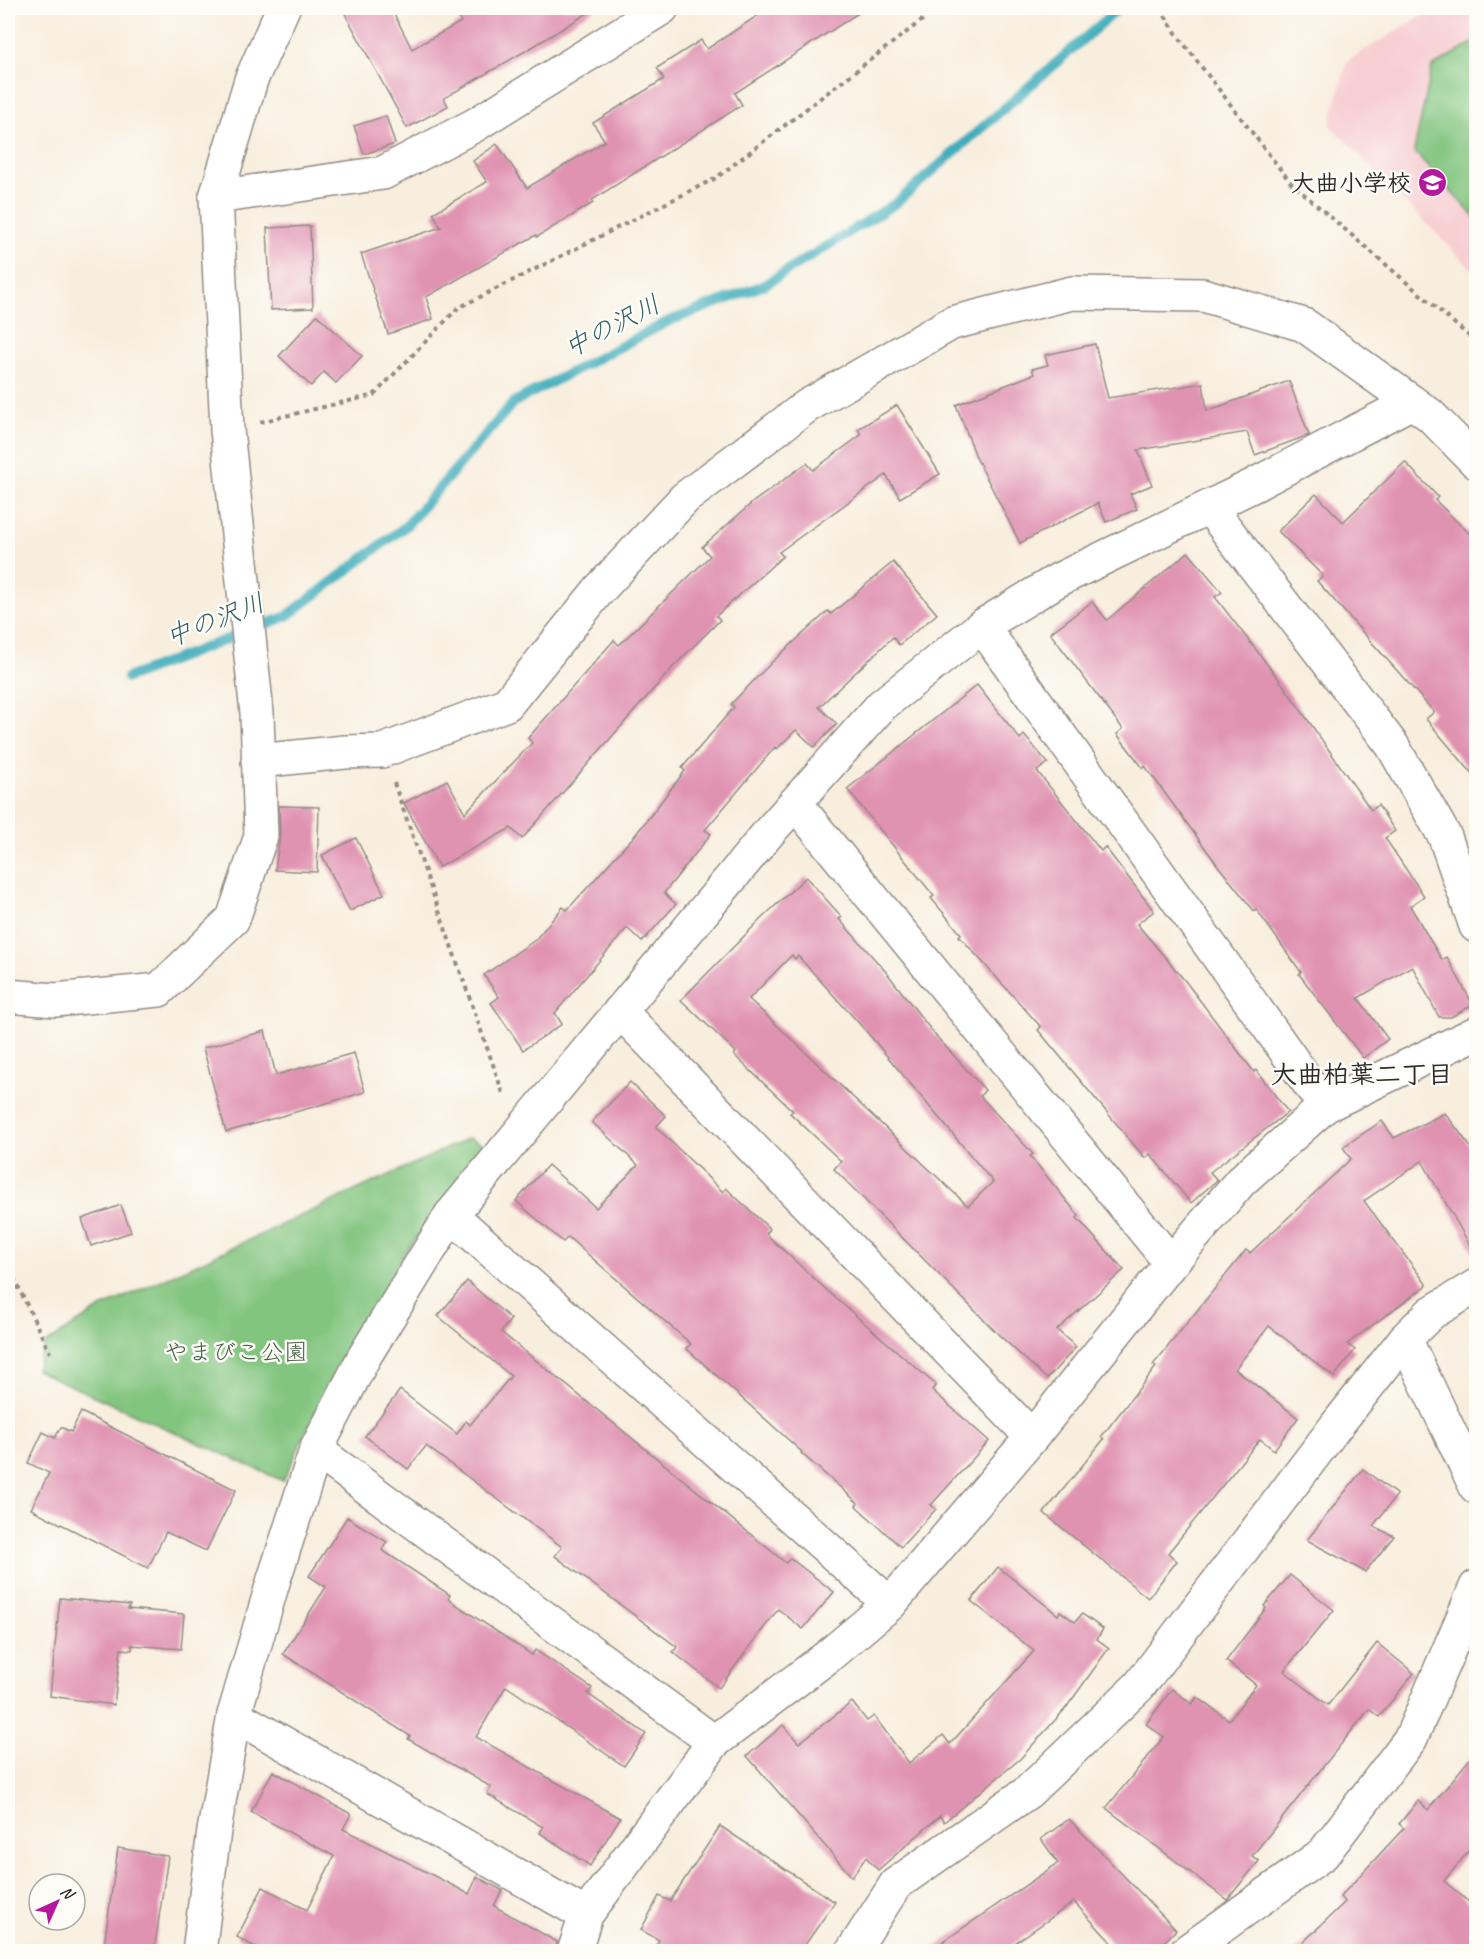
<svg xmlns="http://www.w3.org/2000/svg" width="1484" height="1959" font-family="Caveat,'Klee One',sans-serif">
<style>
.built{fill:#f7cfd3}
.green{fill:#82c57f;stroke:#567855;stroke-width:1.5}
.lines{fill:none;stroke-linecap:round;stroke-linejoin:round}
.stream{stroke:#3fadbc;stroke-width:10}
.building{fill:#e092b1;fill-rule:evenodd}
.street-casing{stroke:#928c84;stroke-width:36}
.path{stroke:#928c84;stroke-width:4;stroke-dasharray:4.5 4.5;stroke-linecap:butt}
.street{stroke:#fff;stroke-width:33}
.labels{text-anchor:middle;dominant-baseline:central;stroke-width:5;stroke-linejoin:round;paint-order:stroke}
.poi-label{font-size:24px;font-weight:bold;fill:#2b2b2b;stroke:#fdfcf7;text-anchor:end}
.park-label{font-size:24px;fill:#496148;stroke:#fdfcf7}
.water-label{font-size:26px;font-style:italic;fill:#335f65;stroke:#fdfcf7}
.neighbourhood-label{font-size:26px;font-weight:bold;fill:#2b2b2b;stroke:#fdfcf7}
</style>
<rect width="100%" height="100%" fill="#fdfcf7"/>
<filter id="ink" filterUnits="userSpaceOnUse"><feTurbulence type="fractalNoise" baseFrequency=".0167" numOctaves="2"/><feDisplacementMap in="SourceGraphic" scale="12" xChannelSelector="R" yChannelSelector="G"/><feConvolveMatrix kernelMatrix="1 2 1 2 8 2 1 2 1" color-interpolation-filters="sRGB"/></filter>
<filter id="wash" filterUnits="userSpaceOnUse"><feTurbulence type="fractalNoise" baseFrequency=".008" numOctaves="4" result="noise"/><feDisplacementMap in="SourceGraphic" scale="24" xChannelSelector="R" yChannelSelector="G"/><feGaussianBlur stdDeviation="1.35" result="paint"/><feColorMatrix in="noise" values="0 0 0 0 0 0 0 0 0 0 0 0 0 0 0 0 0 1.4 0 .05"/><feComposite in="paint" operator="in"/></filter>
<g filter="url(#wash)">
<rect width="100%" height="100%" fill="#f8eede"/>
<!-- built -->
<path class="built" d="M1434,8H1476V274L1330,125L1347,61Z"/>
<!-- green -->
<g class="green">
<path d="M1476,41V219L1414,151L1432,67Z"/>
<path d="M469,1138L487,1146L405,1252L324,1394L283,1481L36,1370L45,1344L99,1309Z"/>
</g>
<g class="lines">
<!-- stream -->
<path class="stream" d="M127,678L287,616L406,526L514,402L669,321L764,285L896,203L1119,8"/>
</g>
<g id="blocks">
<!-- building -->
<g class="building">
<path d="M342,8H391L412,49L461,22L453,8H596L534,46L444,98L448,106L407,128Z"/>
<path d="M769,8H866L735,93L742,105L592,200L593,203L537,237L536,235L426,297L433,319L388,334L361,254L441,227L433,213L487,182L473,161L497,144L527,188L605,141L593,123L664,79L657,68L701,40L707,49Z"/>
<path d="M386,116L395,144L364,154L354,126Z"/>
<path d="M310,226L313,308L271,310L267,228Z"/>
<path d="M317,315L362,356L336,383L324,372L311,386L279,356Z"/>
<path d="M1095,344L1108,398L1203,383L1207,411L1289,381L1309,435L1255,455L1247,432L1138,450L1152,485L1130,494L1137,509L1106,522L1098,503L1020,543L977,459L956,405L1034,374L1032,369L1048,365L1045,355Z"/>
<path d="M897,405L940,474L900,498L886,475L779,552L783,556L716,616L720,620L674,666L522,839L511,828L439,867L404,803L447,780L465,813L532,743L528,738L614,640L619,645L710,556L702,547L753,502L807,463L813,470L861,435L858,429Z"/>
<path d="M1405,462L1438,497L1435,500L1476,540V778L1426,719L1434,712L1317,581L1323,576L1278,531L1316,494L1343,522Z"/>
<path d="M1188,552L1222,592L1215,597L1284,686L1371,810L1378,805L1395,831L1385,838L1424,896L1410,906L1442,960L1447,957L1473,1005L1451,1017H1439L1412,966L1358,998L1388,1039L1363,1058L1299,974L1301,972L1256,909L1254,911L1219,867L1145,766L1143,768L1117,734L1123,729L1050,633L1092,602L1107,620Z"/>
<path d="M893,562L937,614L899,645L893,637L819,707L837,724L814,747L796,730L777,749L775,747L705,830L711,834L664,893L676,904L642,942L627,928L555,1013L562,1024L523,1050L491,1003L499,997L484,975L535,940L563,907L567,910L636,834L685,771L682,768L734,707L731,704L772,662L828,611L831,614Z"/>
<path d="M977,685L1020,739L1024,735L1048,763L1037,771L1101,851L1105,847L1154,911L1137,924L1186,982L1254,1072L1256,1070L1288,1112L1210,1172L1217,1180L1191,1203L1150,1154L1145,1158L1038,1030L1041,1027L959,936L961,934L931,898L934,896L847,789Z"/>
<path d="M279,806L319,807L317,872L275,870L280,836Z"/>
<path d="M356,838L384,894L350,911L322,855Z"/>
<path d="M806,877L842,917L839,919L887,973L935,1035L985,1090L980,1096L1033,1154L1030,1156L1079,1216L1077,1218L1124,1270L1057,1330L1076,1347L1047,1379L999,1335L834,1169L841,1161L790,1113L793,1111L734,1055L736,1052L681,1000L761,919ZM792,955L795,959L798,956L866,1031L993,1182L968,1206L749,999Z"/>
<path d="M265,1031L276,1075L354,1053L365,1092L226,1132L203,1048Z"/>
<path d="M630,1082L666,1116L656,1127L723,1192L726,1188L770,1229L766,1234L832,1295L936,1385L932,1390L989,1441L931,1505L936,1509L901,1547L856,1506L858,1503L801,1453L802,1452L686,1348L691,1344L568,1237L563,1242L516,1201L548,1165L596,1208L638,1165L592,1122Z"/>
<path d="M1445,1113L1476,1154V1256L1422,1161L1364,1201L1427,1285L1347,1344L1355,1350L1334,1377L1269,1326L1235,1369L1298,1418L1274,1450L1260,1439L1168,1553L1177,1561L1148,1598L1044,1513L1104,1439L1101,1437L1156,1367L1153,1365L1246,1250L1250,1253L1351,1159L1343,1147L1382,1121L1394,1138Z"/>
<path d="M121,1205L131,1232L91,1246L82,1219Z"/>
<path d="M467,1281L511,1319L501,1332L786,1563L790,1558L834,1592L803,1629L778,1609L719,1688L673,1652L677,1647L555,1556L562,1547L426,1446L408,1469L365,1436L400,1390L457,1434L466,1421L470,1425L511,1376L438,1316Z"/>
<path d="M81,1412L236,1490L206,1551L166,1532L148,1568L31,1509L49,1473L28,1463L43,1432L55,1438L61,1427L71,1432Z"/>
<path d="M1363,1469L1397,1495L1373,1526L1394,1536L1365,1572L1307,1540Z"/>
<path d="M347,1517L387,1542L382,1550L450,1595L448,1599L532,1655L535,1650L592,1688L588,1694L646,1734L624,1766L506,1686L476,1737L620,1818L590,1866L540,1833L543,1827L487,1794L491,1787L408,1739L410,1736L283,1654L326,1587L309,1576Z"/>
<path d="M998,1567L1058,1615L1060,1611L1075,1622L1082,1614L1103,1629L1097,1639L1109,1648L1066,1708L1020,1759L944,1822L940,1816L878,1870L866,1857L852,1877L747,1756L783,1725L799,1743L852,1702L867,1721L874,1716L909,1763L943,1735L950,1744L1034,1651L971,1601Z"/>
<path d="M1290,1575L1334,1610L1284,1671L1328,1705L1377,1643L1414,1673L1379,1717L1369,1709L1252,1856L1259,1861L1227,1900L1106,1808L1164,1737L1146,1724L1172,1689L1192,1704L1197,1697L1229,1720L1256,1685L1226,1661L1266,1608L1264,1606Z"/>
<path d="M60,1598L130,1605L128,1609L184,1614L181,1649L132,1645V1650L121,1649L114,1705L50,1696Z"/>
<path d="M1476,1751V1842L1444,1881L1476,1908V1952H1293L1345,1902L1340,1897L1404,1828L1399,1824L1418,1801L1428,1810Z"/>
<path d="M273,1771L351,1814L343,1829L469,1894L477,1877L502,1890L494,1906L557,1942L556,1952H264L237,1937L263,1887L307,1910L334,1856L251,1812Z"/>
<path d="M1069,1819L1176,1930L1154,1952H1120L1074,1902L1002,1952H928L1058,1863L1041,1839Z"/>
<path d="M720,1826L835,1902L800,1952H653L659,1940L641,1930L659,1896L670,1901Z"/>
<path d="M118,1848L168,1856L154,1952H103Z"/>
</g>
</g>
</g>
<g filter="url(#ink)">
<use href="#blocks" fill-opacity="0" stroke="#928c84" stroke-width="1.5"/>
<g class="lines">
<defs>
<g id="street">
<path d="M216,197L383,173L475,125L662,8"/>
<path d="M1209,507L1392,745L1445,837L1476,926"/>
<path d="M982,626L1325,1106"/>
<path d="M258,761L345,752L382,751L507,704L599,590L685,498L807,406L952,323L1072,293L1203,295L1304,325L1430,415L1476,462"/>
<path d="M795,803L1171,1263"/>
<path d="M8,996L55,1000L159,990L233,919L261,836L257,713L227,430L216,197L251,80L283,8"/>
<path d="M620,1011L1032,1437"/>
<path d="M451,1215L890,1604"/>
<path d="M1405,1339L1476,1487"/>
<path d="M316,1450L714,1742"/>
<path d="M234,1715L586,1915"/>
<path d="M199,1952L214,1831L234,1715L274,1579L316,1450L364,1357L451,1215L770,831L882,705L982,626L1058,580L1252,486L1412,402"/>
<path d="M574,1952L586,1915L714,1742L827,1657L890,1604L1032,1437L1171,1263L1241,1181L1325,1106L1476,1033"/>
<path d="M852,1952L896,1884L1028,1792L1139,1686L1336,1426L1405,1339L1431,1313L1476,1286"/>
<path d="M1186,1952L1323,1854L1411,1738L1476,1587"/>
</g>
</defs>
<!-- street casing -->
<use href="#street" class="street-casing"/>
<!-- path -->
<g class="path">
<path d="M1160,8L1180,39L1291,183L1476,342"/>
<path d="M260,422L374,395L458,308L716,178L938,8"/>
<path d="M394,783L504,1096"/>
<path d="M8,1272H11L50,1353"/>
</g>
<!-- street -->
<use href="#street" class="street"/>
</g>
</g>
<!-- icons -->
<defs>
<symbol id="school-disc" viewBox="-11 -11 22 22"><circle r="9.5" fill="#b5179e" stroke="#fdfcf7"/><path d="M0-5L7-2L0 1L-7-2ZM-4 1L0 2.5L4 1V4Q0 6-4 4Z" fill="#fff"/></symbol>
</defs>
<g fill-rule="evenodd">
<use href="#school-disc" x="1416" y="166" width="33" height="33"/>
</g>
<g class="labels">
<!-- poi labels -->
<g class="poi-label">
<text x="1411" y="183">大曲小学校</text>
</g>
<!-- park labels -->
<g class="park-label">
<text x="236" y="1352">やまびこ公園</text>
</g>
<!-- water labels -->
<g class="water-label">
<text transform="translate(612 326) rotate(-27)">中の沢川</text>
<text transform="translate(215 620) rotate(-21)">中の沢川</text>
</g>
<!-- neighbourhood labels -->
<g class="neighbourhood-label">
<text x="1362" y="1074">大曲柏葉二丁目</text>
</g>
</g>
<!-- margin -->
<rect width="1484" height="1959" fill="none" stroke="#fdfcf7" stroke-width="30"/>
<!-- north arrow -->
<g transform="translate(57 1902) rotate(45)"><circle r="28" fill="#fdfcf7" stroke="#a9a8a5" stroke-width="1.5"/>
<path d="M0-4.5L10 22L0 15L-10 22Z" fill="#b5179e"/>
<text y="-9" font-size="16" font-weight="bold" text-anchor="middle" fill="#2b2b2b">N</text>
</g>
</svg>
